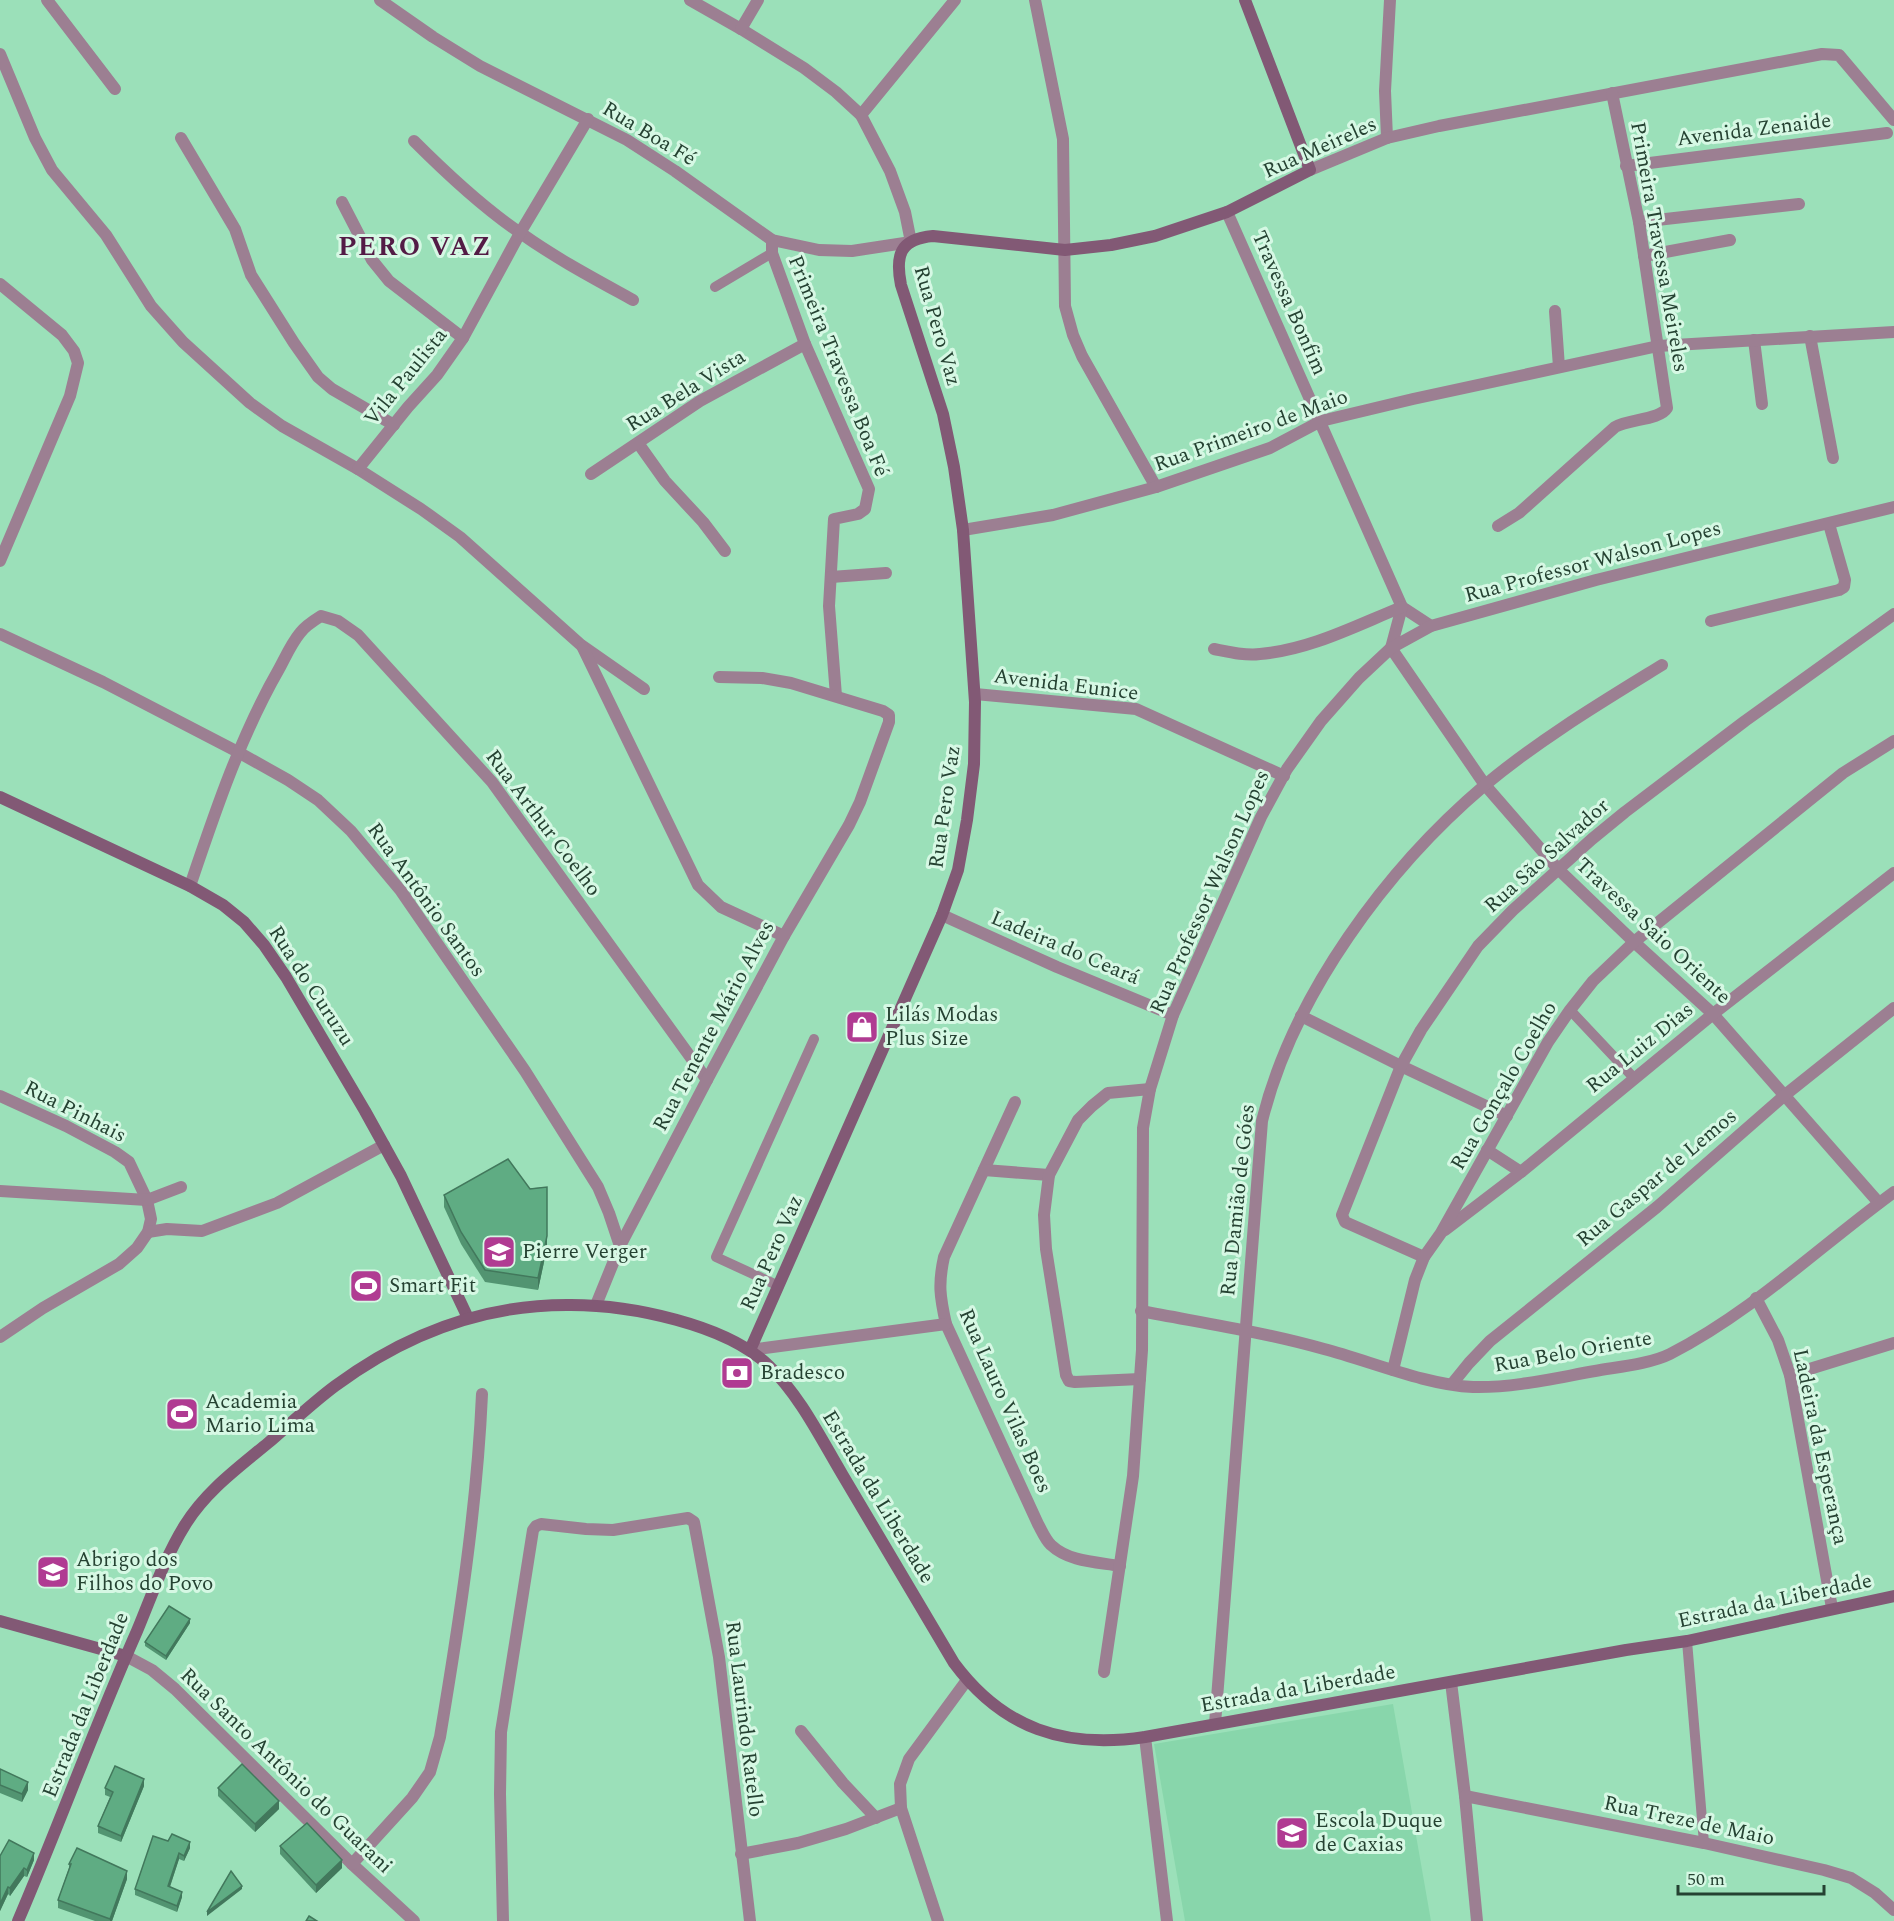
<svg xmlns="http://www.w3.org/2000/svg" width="1894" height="1921" font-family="Spectral,serif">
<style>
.built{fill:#88d6ab}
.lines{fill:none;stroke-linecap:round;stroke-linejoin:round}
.lane{stroke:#9c7f92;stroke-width:10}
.street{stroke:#9c7f92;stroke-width:12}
.secondary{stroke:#825975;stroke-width:12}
.wall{fill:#529471}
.shaded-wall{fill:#42785c}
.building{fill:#5fac83;stroke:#42785c;stroke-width:1.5}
.labels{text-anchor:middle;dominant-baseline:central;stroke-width:6;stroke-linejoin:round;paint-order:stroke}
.street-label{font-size:21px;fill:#254232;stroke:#d6f8e4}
.poi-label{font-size:21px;fill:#254232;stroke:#d6f8e4;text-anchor:start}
.district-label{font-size:27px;font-weight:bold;letter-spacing:1.5px;fill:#531b45;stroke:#d6f8e4}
</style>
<rect width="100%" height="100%" fill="#9be0b9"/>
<!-- built -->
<path class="built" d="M1393,1704L1431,1921H1185L1154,1744Z"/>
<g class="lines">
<!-- lane -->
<g class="lane">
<path d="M715,287L772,253"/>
<path d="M1570,1010L1634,1078"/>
<path d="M779,1286L716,1257L814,1039"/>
<path d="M1687,1641L1704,1843"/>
</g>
<!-- street -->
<g class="street">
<path d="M47,0L115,89"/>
<path d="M380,0L433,37L480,66L627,140L675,171L772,240L819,250L852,251L911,242L905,212L890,171L861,115L836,92L804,68L741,29L690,0"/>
<path d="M1035,0L1063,139L1065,306L1073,335L1082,356L1156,487"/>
<path d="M741,29L758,0"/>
<path d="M0,54L35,138L52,170L106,235L151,306L183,342L250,403L282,426L358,469L421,509L460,537L581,645L644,689"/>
<path d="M861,115L955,0"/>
<path d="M181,138L235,229L251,275L294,343L318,377L332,389L394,425"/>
<path d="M1387,138L1385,91L1390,0"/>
<path d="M414,141C447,174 483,208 522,234C557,259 595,279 633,300"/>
<path d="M1626,166L1887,133"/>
<path d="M1310,170L1387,138L1439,126L1822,54L1839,55L1894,120"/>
<path d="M342,202L372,260L389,281L463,338"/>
<path d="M1227,212L1402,607L1431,626"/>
<path d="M1639,222L1799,204"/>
<path d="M772,240V253L805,344L869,489L865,509L858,514L834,519L829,606L836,696"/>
<path d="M1644,256L1730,240"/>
<path d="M0,284L62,335L74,351L78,363L70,396L0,561"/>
<path d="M1555,311L1559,367"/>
<path d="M1810,336L1833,458"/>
<path d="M1754,340L1762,404"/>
<path d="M638,443L665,481L703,522L725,551"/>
<path d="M358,469L408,407L437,375L463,338L520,233L588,119"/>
<path d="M591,474L700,401L805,344"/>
<path d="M1498,526L1519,513L1615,427C1628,419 1660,420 1667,408L1639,222L1612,93"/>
<path d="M963,530L1053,515L1156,487L1270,448L1321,421L1413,399L1658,346L1894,332"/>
<path d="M831,577L886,573"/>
<path d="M1402,607L1391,648L1485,785L1558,869L1634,942L1713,1014L1879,1203"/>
<path d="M1711,621L1839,590L1844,587L1845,580L1829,524"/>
<path d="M0,634L103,682L238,752L288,780L318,800L351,831L401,891L525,1071L598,1187L609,1213L620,1246"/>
<path d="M583,648L698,885L721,907L784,936"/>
<path d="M1214,649C1229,652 1245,656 1260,654C1310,650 1357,625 1402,607"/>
<path d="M975,694L1136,709L1284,776"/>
<path d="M190,886C215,812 240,737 279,669C285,658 291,644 300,633C305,626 313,621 321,616L338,621L358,635L492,782L707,1080"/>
<path d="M942,915L1057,967L1173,1015"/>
<path d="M1301,1016L1401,1066L1507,1116"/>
<path d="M0,1096L66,1126L115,1152L129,1162L147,1200L151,1219L148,1232L137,1248L119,1264L43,1308L0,1337"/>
<path d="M1015,1102L944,1257C938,1284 940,1297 946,1324L1038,1524C1042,1531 1045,1539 1051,1545C1069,1562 1097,1562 1120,1566"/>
<path d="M1487,1150L1521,1172"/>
<path d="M984,1170L1049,1175"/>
<path d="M0,1191L147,1200L181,1187"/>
<path d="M1445,1230L1521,1172L1713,1014L1894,873"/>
<path d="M148,1232L167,1229L202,1231L277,1203L384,1145"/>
<path d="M1424,1257L1345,1222L1342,1215L1401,1066L1421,1030L1478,946L1513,910L1592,839L1625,812L1745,721L1894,614"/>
<path d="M1756,1298L1778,1340L1790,1375L1832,1608"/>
<path d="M596,1305L620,1246L707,1080L784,936L849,825L860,802L889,722V715L883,711L791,683L762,678L719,677"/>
<path d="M1141,1311C1203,1323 1264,1332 1324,1349C1370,1361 1426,1385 1473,1387C1514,1388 1555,1378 1595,1371C1617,1367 1650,1364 1670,1354C1752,1312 1820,1246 1894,1192"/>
<path d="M750,1350L946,1324"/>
<path d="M1393,1370L1415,1280L1424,1257L1441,1233L1548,1042L1570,1010L1593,981L1634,942L1843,773L1894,741"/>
<path d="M1790,1375L1894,1343"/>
<path d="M1140,1379L1075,1382L1069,1381L1066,1375L1046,1249L1044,1215L1049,1175L1078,1120L1092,1106L1108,1093L1150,1089"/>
<path d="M1452,1384L1469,1363L1490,1341L1657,1207L1785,1095L1894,1008"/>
<path d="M126,1656L152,1670L175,1689L352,1864L414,1921"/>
<path d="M1104,1672L1133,1476L1142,1350L1143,1128L1150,1089L1173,1015L1261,817L1287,769L1321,721L1359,678L1391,648L1431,626L1596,580L1894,507"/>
<path d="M1451,1682L1465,1796L1477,1921"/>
<path d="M1215,1724L1262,1121C1293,995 1387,868 1485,785C1540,739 1602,702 1662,665"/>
<path d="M801,1731L843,1783L876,1818"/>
<path d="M1145,1737L1167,1921"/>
<path d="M1465,1796L1704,1843L1824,1870L1851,1878L1875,1893L1894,1910"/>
<path d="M741,1854L798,1843L846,1829L901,1808"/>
<path d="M352,1864L412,1798L430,1772L440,1737C459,1623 477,1509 482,1394"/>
<path d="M503,1921L500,1794L501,1732L533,1530L536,1526L541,1524L586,1529L613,1530L688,1518L694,1522L719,1657L750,1921"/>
<path d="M938,1921L901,1808L900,1784L909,1759L967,1680"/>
</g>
<!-- secondary -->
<g class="secondary">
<path d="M0,797L190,886L223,905L244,922L264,945L286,977L365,1111L401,1176L468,1318"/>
<path d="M750,1350L942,915L958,870L967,820L974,764L975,702L963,530L954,467L943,414L901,285C895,255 900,239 933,236L1065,250L1111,245L1155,236L1227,212L1310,170L1245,0"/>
<path d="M0,1621L126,1656"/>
<path d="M18,1921C59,1825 95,1726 137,1631C152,1595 165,1557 185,1525C206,1491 238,1468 268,1443C290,1424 311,1404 335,1386C404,1335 484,1304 571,1305C630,1305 726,1324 769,1366C800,1396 820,1437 842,1474C880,1537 917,1600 954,1663C1003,1729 1065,1749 1145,1737L1626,1650L1687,1641L1894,1596"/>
</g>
</g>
<!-- wall -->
<g class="wall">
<path d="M547,1187V1248L538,1290L485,1282L461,1244L444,1207V1195Z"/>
<path d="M190,1623L166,1660L145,1646V1642Z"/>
<path d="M0,1769L28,1790L22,1802L0,1793Z"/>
<path d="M144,1786L121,1842L98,1833V1826L110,1797L105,1795V1788Z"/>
<path d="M218,1788L279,1809L255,1832L218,1796Z"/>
<path d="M153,1836L190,1848L184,1861L179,1859L170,1887L182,1897L177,1912L135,1895V1889Z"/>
<path d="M280,1846L342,1868L316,1893L280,1854Z"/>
<path d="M0,1856L34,1860L27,1877L24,1876L10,1896L8,1894L0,1911Z"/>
<path d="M69,1864L127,1879L112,1921H95L58,1908V1900L69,1868Z"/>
</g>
<!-- shaded-wall -->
<g class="shaded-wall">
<path d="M547,1236V1248L538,1290V1278Z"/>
<path d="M190,1619V1623L166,1660V1656Z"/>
<path d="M144,1779V1786L121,1842V1836Z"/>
<path d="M28,1782V1790L22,1802V1794Z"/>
<path d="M279,1801V1809L255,1832V1824Z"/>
<path d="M190,1842V1848L184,1861V1856Z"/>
<path d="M34,1853V1860L27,1877V1870Z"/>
<path d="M179,1853V1859L168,1892V1886Z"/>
<path d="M342,1860V1868L316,1893V1885Z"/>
<path d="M24,1868V1876L10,1896V1888Z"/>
<path d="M127,1871V1879L112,1921H110V1919Z"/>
<path d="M242,1886V1889L207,1916V1912Z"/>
<path d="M8,1887V1894L0,1911V1904Z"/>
<path d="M182,1892V1897L177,1912V1906Z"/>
</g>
<!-- building -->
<g class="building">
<path d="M508,1159L530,1189L547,1187V1236L538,1278L485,1270L461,1232L444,1195Z"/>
<path d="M169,1606L190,1619L166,1656L145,1642Z"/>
<path d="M242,1764L279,1801L255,1824L218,1788Z"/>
<path d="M115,1766L144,1779L121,1836L98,1826L113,1792L105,1788Z"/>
<path d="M0,1769L28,1782L22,1794L0,1785Z"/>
<path d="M307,1823L342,1860L316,1885L280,1846Z"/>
<path d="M172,1834L190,1842L184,1856L179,1853L168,1886L182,1892L177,1906L135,1889L153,1836L168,1841Z"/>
<path d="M9,1840L34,1853L27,1870L24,1868L10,1888L8,1887L0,1904V1856Z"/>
<path d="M77,1848L127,1871L110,1919L58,1900L71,1864H69Z"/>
<path d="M231,1871L242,1886L207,1912Z"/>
<path d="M309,1916L317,1921H306Z"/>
</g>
<!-- icons -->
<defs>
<symbol id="shop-square" viewBox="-11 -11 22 22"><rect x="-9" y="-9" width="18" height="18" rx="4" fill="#b03b92" stroke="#d6f8e4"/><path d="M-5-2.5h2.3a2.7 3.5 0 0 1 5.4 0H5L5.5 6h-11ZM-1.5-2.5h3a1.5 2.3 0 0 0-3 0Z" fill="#fff"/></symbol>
<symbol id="school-square" viewBox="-11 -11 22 22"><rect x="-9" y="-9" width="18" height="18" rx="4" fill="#b03b92" stroke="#d6f8e4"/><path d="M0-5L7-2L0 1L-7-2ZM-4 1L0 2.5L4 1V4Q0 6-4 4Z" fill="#fff"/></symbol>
<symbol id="stadium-square" viewBox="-11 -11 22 22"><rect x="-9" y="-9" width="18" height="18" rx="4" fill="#b03b92" stroke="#d6f8e4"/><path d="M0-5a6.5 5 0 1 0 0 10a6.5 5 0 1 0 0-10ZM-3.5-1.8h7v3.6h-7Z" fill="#fff"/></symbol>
<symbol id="bank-square" viewBox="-11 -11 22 22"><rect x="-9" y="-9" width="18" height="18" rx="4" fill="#b03b92" stroke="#d6f8e4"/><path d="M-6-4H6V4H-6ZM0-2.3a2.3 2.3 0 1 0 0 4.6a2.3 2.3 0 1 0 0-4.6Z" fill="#fff"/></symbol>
</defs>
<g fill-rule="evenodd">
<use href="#shop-square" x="843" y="1008" width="38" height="38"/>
<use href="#school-square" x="480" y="1233" width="38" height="38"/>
<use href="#stadium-square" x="347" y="1267" width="38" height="38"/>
<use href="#bank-square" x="718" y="1354" width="38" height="38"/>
<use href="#stadium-square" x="163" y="1395" width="38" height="38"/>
<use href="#school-square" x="34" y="1553" width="38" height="38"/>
<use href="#school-square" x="1273" y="1814" width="38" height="38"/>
</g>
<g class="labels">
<!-- street labels -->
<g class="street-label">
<text transform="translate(1754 130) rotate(-7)">Avenida Zenaide</text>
<text transform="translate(649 134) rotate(31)">Rua Boa Fé</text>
<text transform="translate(1320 148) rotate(-24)">Rua Meireles</text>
<text transform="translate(1659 247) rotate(80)">Primeira Travessa Meireles</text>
<text transform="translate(1289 303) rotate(66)">Travessa Bonfim</text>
<text transform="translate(937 326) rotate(74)">Rua Pero Vaz</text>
<text transform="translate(838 366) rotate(68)">Primeira Travessa Boa Fé</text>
<text transform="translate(406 377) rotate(-51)">Vila Paulista</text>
<text transform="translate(686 391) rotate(-32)">Rua Bela Vista</text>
<text transform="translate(1251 431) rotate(-20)">Rua Primeiro de Maio</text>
<text transform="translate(1593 562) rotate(-15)">Rua Professor Walson Lopes</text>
<text transform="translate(1066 685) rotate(7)">Avenida Eunice</text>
<text transform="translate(945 807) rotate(-82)">Rua Pero Vaz</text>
<text transform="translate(543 823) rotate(53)">Rua Arthur Coelho</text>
<text transform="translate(1547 856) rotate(-42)">Rua São Salvador</text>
<text transform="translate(1210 892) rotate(-66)">Rua Professor Walson Lopes</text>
<text transform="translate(426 900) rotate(54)">Rua Antônio Santos</text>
<text transform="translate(1653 931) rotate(43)">Travessa Saio Oriente</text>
<text transform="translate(1065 948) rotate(23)">Ladeira do Ceará</text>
<text transform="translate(311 986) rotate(57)">Rua do Curuzu</text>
<text transform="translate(714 1026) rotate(-62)">Rua Tenente Mário Alves</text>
<text transform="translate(1640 1048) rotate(-39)">Rua Luiz Dias</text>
<text transform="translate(1504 1086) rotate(-60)">Rua Gonçalo Coelho</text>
<text transform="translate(75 1112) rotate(27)">Rua Pinhais</text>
<text transform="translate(1657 1178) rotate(-40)">Rua Gaspar de Lemos</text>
<text transform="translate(1238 1200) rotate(-84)">Rua Damião de Góes</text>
<text transform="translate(772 1253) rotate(-66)">Rua Pero Vaz</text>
<text transform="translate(1573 1352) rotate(-10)">Rua Belo Oriente</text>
<text transform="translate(1005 1401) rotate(66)">Rua Lauro Vilas Boes</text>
<text transform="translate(1820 1447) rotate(78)">Ladeira da Esperança</text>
<text transform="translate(878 1497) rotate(59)">Estrada da Liberdade</text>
<text transform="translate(1775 1601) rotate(-12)">Estrada da Liberdade</text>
<text transform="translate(1298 1689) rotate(-10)">Estrada da Liberdade</text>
<text transform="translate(86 1705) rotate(-68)">Estrada da Liberdade</text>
<text transform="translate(744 1719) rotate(83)">Rua Laurindo Ratello</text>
<text transform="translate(286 1771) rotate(44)">Rua Santo Antônio do Guarani</text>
<text transform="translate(1689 1821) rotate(12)">Rua Treze de Maio</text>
</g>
<!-- poi labels -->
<g class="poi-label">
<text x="885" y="1015">Lilás Modas<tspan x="885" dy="24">Plus Size</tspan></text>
<text x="522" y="1252">Pierre Verger</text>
<text x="389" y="1286">Smart Fit</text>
<text x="760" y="1373">Bradesco</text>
<text x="205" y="1402">Academia<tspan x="205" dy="24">Mario Lima</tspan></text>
<text x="76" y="1560">Abrigo dos<tspan x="76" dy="24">Filhos do Povo</tspan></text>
<text x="1315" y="1821">Escola Duque<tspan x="1315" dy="24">de Caxias</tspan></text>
</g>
<!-- district labels -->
<g class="district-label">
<text x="415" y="247">PERO VAZ</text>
</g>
</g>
<!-- scale -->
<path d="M1678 1885v9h146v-9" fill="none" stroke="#254232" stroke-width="3"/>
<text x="1687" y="1885" font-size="18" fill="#254232" stroke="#d6f8e4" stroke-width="4.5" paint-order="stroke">50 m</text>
</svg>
